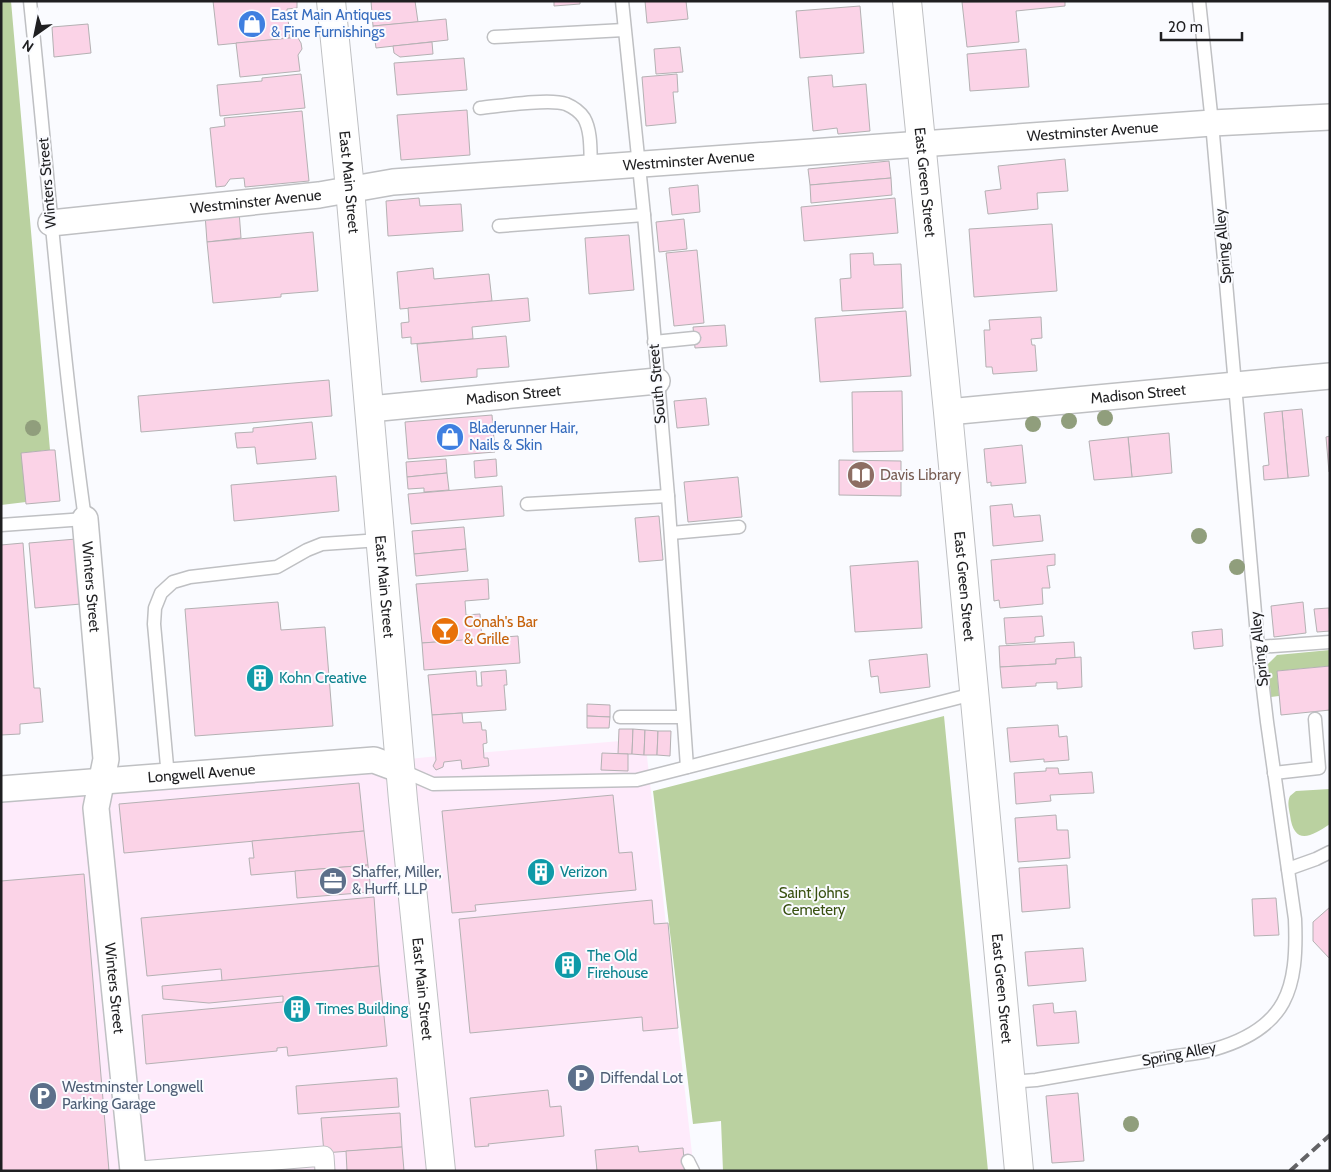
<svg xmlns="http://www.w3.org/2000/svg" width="1331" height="1172" font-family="Cabin,sans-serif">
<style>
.commercial{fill:#feebfb}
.green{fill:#bad1a0}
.building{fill:#fbd3e7;stroke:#b4b1b3}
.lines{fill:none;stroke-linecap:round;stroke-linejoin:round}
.service-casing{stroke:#bfc0c3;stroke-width:15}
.pedestrian-casing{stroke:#bfc0c3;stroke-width:21}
.minor-casing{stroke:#bfc0c3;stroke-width:28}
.tertiary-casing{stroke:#bfc0c3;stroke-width:30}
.secondary-casing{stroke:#bfc0c3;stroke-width:30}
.service{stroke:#fff;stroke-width:12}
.pedestrian{stroke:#fff;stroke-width:19}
.minor{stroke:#fff;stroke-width:25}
.tertiary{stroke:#fff;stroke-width:28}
.secondary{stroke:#fff;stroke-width:28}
.rail{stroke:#636366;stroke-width:4;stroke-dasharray:10 5;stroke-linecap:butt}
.tree{fill:#909e7c}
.labels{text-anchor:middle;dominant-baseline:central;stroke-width:4;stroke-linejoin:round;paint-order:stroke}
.shop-label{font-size:15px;fill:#366cbe;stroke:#fafbff;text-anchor:start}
.street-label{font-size:15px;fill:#1f1f21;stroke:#fafbff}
.education-label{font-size:15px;fill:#785e54;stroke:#fafbff;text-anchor:start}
.food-label{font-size:15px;fill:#c56008;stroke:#fafbff;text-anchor:start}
.culture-label{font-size:15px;fill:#0d838f;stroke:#fafbff;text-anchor:start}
.service-label{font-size:15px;fill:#4e5e75;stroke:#fafbff;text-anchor:start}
.park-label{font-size:15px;fill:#395111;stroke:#fafbff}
</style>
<rect width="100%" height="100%" fill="#fafbff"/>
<!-- commercial -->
<path class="commercial" d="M645,739L694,1171H1V803L428,757Z"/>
<!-- green -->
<g class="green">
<path d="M1,1H11L50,450L22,453L26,502L1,505Z"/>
<path d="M1330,650V666L1277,671L1279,696L1271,697L1268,664L1277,655Z"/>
<path d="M944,716L988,1171H723L721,1121L693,1124L653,791Z"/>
<path d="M1330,789V824C1312,836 1294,847 1290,815C1289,809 1287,802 1290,796L1296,791Z"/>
</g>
<!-- building -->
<g class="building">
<path d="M213,1H297V8L287,9L290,38L218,45Z"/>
<path d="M371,1H415L418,22L373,26Z"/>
<path d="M554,1H580V4L554,6Z"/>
<path d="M645,1H686L688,19L647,23Z"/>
<path d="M1065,1V6L1016,11L1019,42L967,47L962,2Z"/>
<path d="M860,6L864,53L800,58L796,11Z"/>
<path d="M446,19L448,40L376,48L373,26Z"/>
<path d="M88,24L91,53L54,57L52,27Z"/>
<path d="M290,38H298L301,43L302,49L298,55L300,71L240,77L236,43Z"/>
<path d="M432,42L433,54L400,57L394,53L393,46Z"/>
<path d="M680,47L683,72L656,74L654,49Z"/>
<path d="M1026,49L1029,87L970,91L967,54Z"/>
<path d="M464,58L467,90L397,95L394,63Z"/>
<path d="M301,74L305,108L220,116L217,85L262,81V78Z"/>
<path d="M677,74L678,92H673L676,123L646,126L642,77Z"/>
<path d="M832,75L833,87L866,84L870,131L838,134L837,128L813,131L808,77Z"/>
<path d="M467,110L470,155L401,160L397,115Z"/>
<path d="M302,111L309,181L245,187L244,178L230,179L225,186L216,187L210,128L225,126L224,118Z"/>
<path d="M1065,159L1068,191L1037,193L1038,209L988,214L985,191L1001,189L998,166Z"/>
<path d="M889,161L891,178L810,185L808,169Z"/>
<path d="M891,178L892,195L811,203L810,185Z"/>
<path d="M698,185L700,212L672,215L669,188Z"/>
<path d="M419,198L420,206L461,204L463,231L388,236L386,201Z"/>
<path d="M895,198L898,233L804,241L801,207Z"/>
<path d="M239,211L241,238L207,242L205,214Z"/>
<path d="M684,219L687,249L659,252L656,222Z"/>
<path d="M1052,224L1057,291L974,297L969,229Z"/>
<path d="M313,232L318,291L281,294V297L213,303L207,242Z"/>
<path d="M629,235L634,290L589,294L585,238Z"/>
<path d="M697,250L704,323L674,326L666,253Z"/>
<path d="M873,253L874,265L901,264L903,308L842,311L840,279L851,278L850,254Z"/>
<path d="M433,268L434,279L489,274L492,301L400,309L397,272Z"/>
<path d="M528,298L530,321L472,327L473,339L411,344V337L402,338L401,323L409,322L408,308Z"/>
<path d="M906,311L911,376L820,382L815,318Z"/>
<path d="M1041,317L1042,338L1031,339L1032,345H1035L1037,371L993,374L992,367H986L984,330H990L989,320Z"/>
<path d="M725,325L727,346L695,348L693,327Z"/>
<path d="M506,336L509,367L477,369V377L421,382L417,344Z"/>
<path d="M329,380L332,416L141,432L138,396Z"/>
<path d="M902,391L903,451L853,452L852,392Z"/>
<path d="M706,398L709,425L677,428L674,401Z"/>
<path d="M1302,409L1309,476L1288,478L1282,411Z"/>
<path d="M1282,411L1288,478L1264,480L1263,466L1269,465L1264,413Z"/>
<path d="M492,415L495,452L408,459L405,422Z"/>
<path d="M312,422L316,459L257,464L255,447L237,448L235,433L253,432V428Z"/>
<path d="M1169,433L1172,473L1132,477L1128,437Z"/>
<path d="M1330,436V472H1329L1326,437Z"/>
<path d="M1128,437L1132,477L1094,480L1089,441Z"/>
<path d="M1022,445L1026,483L991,486V482L987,483L984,449Z"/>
<path d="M50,450H55L60,501L26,504L21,453Z"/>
<path d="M446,459L447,473L407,477L406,462Z"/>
<path d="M496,459L497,476L475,478L474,461Z"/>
<path d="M839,460L901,461V496L839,495Z"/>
<path d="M447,473L449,490L424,492V488L408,489L407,477Z"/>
<path d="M336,476L339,511L234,521L231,485Z"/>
<path d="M738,477L742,517L688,522L684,482Z"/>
<path d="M502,486L504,516L411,524L408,494Z"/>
<path d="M1012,504L1014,517L1040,515L1043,541L993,546L990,506Z"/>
<path d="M659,516L663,560L639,562L635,518Z"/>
<path d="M464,527L466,549L414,554L412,531Z"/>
<path d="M76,539L81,604L35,608L29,543Z"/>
<path d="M23,543L34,688H40L43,722L20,724V734L1,735V545Z"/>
<path d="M466,549L468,571L416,576L414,554Z"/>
<path d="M1055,554V565L1047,566L1050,588H1042L1043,604L1000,608L999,600L994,601L991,560Z"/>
<path d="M918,561L922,628L855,632L850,566Z"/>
<path d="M488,579L489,599L465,601L466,615L480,614L482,639L422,643L416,584Z"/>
<path d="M278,602L281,630L325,627L333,726L195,736L185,609Z"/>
<path d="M1303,602L1306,633L1274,637L1271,606Z"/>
<path d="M1329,608L1330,631L1317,632L1314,609Z"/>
<path d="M1042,616L1044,636L1035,637V642L1006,644L1004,618Z"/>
<path d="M1222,629L1223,646L1194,649L1192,632Z"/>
<path d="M518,636L520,663L424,670L422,643Z"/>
<path d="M1074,642L1075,658L1056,659V664L1000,667L999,646Z"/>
<path d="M927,654L930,687L880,693L878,676L871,677L869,660Z"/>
<path d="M1081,657L1082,687L1057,689V682L1036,683V686L1002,688L1000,667L1056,664V659Z"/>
<path d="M1330,666V710L1281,715L1277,671Z"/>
<path d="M506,670L507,685H504L506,710L432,715L428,675L476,671L477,686H482L481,672Z"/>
<path d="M587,704L610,705V717L587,716Z"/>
<path d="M462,713L463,723L481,722L482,730H486L487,743L483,744L484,758H488L489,766L462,769L461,760L444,762L443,767L436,770L433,766L436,760L432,715Z"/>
<path d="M587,716L610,717L609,728H587Z"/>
<path d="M1058,725L1059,737L1067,736L1069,760L1044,762V759L1010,762L1007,728Z"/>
<path d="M619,729H633L632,754H618Z"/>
<path d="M633,729L645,730L644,755L632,754Z"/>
<path d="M645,730L658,731L657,755H644Z"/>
<path d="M658,731H671L670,756L657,755Z"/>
<path d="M602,753L628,754V771L601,770Z"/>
<path d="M1046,768H1058L1059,774L1092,772L1094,793L1050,795L1051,801L1016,804L1014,773L1046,771Z"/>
<path d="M359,783L364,831L124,853L119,804Z"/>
<path d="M613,795L619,853L632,852L636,890L475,905L476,911L452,913L442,811Z"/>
<path d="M1056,815L1057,830H1068L1070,858L1018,862L1015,818Z"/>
<path d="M364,831L368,865L251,875L249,858H254L252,841Z"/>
<path d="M368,865L371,892L297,898L295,871Z"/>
<path d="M1067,865L1070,908L1022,912L1019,868Z"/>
<path d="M84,874L109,1171H1V881Z"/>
<path d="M374,897L379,966L222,981L221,969L147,976L141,918Z"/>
<path d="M1276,898L1279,935L1254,936L1252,899Z"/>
<path d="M652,900L654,924L668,923L678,1028L643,1031L642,1017L470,1033L459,919Z"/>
<path d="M1330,907V959L1313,941V922Z"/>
<path d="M1083,948L1086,981L1028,986L1025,952Z"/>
<path d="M379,966L387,1046L288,1056L287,1047L277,1048V1051L146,1064L142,1015L283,1002V996L209,1003L163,999L162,986Z"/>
<path d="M1053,1003L1054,1013L1076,1011L1079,1043L1037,1046L1033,1005Z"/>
<path d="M397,1078L399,1107L298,1114L296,1086Z"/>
<path d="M548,1090L550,1107L561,1106L564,1136L488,1144L489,1146L475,1147L470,1098Z"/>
<path d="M1078,1093L1084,1161L1052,1163L1046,1096Z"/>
<path d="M400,1113L402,1147L324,1153L321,1118Z"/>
<path d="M638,1146L639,1152L683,1148L685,1171H597L595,1150Z"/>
<path d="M402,1147L404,1171H347L346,1151Z"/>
</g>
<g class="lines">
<defs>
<g id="service">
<path d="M622,1L644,215L668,496L687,767"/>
<path d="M494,37L624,30"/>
<path d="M480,108C500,106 549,98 566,104C573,107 580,112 584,118C592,132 590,153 591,169"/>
<path d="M499,226L644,215"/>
<path d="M654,342L694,338"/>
<path d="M527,504L668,496"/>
<path d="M1,525L85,519C61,347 48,174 30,1"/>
<path d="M671,533L739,527"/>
<path d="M1258,647L1330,642"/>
<path d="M620,717H683"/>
<path d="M401,770L433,784L637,780L973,694"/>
<path d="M1274,773L1319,768L1315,719"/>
<path d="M168,777L154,624L155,608L161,593L173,582L190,577L277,567L307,550L322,544L380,540"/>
<path d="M1288,869L1316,859L1330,852"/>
<path d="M1010,1082L1036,1080C1078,1073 1121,1065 1163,1058C1180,1055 1199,1054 1215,1049C1287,1028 1298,989 1295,919L1267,722L1258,647L1212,123L1199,1"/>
<path d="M688,1161L693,1171"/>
</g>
<path id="pedestrian" d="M140,1171L324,1156L325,1171"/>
<g id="minor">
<path id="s1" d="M51,223L319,195L393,182L1212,123L1330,117"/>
<path id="s2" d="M370,409L657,381"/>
<path id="s3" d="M948,412L1330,376"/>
<path id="s4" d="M85,519L106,759L96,808L133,1171"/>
<path id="s5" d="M1,789L374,760L401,770"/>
</g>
<g id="tertiary">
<path id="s6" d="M907,1L948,412L1019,1171"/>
</g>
<g id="secondary">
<path id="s7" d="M331,1L350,189L403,800L441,1171"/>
</g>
</defs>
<!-- service casing -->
<use href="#service" class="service-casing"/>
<!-- pedestrian casing -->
<use href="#pedestrian" class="pedestrian-casing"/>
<!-- minor casing -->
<use href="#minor" class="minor-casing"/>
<!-- tertiary casing -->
<use href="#tertiary" class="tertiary-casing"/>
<!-- secondary casing -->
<use href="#secondary" class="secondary-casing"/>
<!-- service -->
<use href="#service" class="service"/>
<!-- pedestrian -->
<use href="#pedestrian" class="pedestrian"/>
<!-- minor -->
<use href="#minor" class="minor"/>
<!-- tertiary -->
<use href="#tertiary" class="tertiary"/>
<!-- secondary -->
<use href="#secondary" class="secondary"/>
<!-- rail -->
<path class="rail" d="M1290,1171L1330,1135"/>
</g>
<!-- trees -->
<g class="tree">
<circle cx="1105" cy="418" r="8"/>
<circle cx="1069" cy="421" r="8"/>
<circle cx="1033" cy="424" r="8"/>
<circle cx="33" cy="428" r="8"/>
<circle cx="1199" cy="536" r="8"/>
<circle cx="1237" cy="567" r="8"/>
<circle cx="1131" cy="1124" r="8"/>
</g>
<!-- icons -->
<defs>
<symbol id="shop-disc" viewBox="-11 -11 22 22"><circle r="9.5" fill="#3f7fe0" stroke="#fafbff"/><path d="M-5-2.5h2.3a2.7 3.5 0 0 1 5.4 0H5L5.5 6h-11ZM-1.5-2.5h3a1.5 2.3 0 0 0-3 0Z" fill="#fff"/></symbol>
<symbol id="library-disc" viewBox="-11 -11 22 22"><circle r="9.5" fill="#8d6e63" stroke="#fafbff"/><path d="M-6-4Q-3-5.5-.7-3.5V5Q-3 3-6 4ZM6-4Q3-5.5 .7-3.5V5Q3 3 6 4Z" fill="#fff"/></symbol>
<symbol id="bar-disc" viewBox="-11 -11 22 22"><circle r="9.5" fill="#e8710a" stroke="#fafbff"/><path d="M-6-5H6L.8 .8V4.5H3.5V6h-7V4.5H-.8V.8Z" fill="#fff"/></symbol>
<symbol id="building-disc" viewBox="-11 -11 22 22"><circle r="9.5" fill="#0f9aa8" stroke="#fafbff"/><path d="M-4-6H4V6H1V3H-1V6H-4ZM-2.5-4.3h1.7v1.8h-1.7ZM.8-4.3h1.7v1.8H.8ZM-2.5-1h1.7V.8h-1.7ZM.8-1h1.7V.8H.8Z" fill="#fff"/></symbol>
<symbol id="office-disc" viewBox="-11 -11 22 22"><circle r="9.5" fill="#5c6f8a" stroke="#fafbff"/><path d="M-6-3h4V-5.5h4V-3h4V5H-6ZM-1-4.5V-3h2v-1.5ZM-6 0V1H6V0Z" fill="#fff"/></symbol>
<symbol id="parking-disc" viewBox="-11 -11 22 22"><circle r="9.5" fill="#5c6f8a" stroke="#fafbff"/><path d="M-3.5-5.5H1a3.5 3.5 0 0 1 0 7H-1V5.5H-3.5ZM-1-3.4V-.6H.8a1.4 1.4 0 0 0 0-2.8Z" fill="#fff"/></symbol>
</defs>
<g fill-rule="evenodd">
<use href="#shop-disc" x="236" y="8" width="32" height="32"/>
<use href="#shop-disc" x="434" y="421" width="32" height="32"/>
<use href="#library-disc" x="845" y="459" width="32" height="32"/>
<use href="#bar-disc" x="429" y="615" width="32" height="32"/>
<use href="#building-disc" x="244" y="662" width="32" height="32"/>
<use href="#building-disc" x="525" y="856" width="32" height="32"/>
<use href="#office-disc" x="317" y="865" width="32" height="32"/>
<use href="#building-disc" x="552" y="949" width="32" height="32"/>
<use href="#building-disc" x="281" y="993" width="32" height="32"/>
<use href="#parking-disc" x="565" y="1062" width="32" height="32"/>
<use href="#parking-disc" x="27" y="1080" width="32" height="32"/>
</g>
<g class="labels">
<!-- shop labels -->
<g class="shop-label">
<text x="271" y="15">East Main Antiques<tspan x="271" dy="17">&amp; Fine Furnishings</tspan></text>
<text x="469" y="428">Bladerunner Hair,<tspan x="469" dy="17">Nails &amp; Skin</tspan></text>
</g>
<!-- street labels -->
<g class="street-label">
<text stroke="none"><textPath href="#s1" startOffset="1046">Westminster Avenue</textPath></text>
<text stroke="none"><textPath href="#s1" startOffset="641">Westminster Avenue</textPath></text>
<text transform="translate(47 183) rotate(-95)">Winters Street</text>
<text stroke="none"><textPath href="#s7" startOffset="182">East Main Street</textPath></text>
<text stroke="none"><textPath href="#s6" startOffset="182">East Green Street</textPath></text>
<text stroke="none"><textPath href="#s1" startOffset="206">Westminster Avenue</textPath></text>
<text transform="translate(1223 246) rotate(-95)">Spring Alley</text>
<text transform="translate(657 384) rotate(-95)">South Street</text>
<text stroke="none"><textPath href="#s3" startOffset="191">Madison Street</textPath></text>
<text stroke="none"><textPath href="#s2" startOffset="144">Madison Street</textPath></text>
<text stroke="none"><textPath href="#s4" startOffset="68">Winters Street</textPath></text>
<text stroke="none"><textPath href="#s7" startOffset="588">East Main Street</textPath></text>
<text stroke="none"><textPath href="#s6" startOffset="588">East Green Street</textPath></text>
<text transform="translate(1259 649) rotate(-96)">Spring Alley</text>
<text stroke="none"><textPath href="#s5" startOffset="201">Longwell Avenue</textPath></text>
<text stroke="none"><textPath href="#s4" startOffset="472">Winters Street</textPath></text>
<text stroke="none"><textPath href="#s7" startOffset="992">East Main Street</textPath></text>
<text stroke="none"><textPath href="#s6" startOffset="992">East Green Street</textPath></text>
<text transform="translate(1179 1054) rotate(-11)">Spring Alley</text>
</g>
<!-- education labels -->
<g class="education-label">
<text x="880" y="475">Davis Library</text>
</g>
<!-- food labels -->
<g class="food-label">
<text x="464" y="622">Conah's Bar<tspan x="464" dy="17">&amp; Grille</tspan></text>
</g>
<!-- culture labels -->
<g class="culture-label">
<text x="279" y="678">Kohn Creative</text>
<text x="560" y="872">Verizon</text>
<text x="587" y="956">The Old<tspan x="587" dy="17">Firehouse</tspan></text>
<text x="316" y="1009">Times Building</text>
</g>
<!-- service labels -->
<g class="service-label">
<text x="352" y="872">Shaffer, Miller,<tspan x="352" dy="17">&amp; Hurff, LLP</tspan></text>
<text x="600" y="1078">Diffendal Lot</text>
<text x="62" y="1087">Westminster Longwell<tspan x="62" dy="17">Parking Garage</tspan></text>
</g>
<!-- park labels -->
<g class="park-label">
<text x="814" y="893">Saint Johns<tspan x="814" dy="17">Cemetery</tspan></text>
</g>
</g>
<!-- border -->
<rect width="1331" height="1172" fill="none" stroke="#1f1f21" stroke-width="5"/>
<!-- north arrow -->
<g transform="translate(35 35) rotate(213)" stroke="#fafbff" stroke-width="4" paint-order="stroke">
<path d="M0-4L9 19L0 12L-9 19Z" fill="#1f1f21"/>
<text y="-8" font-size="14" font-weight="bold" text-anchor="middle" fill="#1f1f21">N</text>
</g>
<!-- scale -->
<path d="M1161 32v8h81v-8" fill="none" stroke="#1f1f21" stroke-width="2.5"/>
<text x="1168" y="32" font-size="15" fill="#1f1f21" stroke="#fafbff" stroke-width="4" paint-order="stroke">20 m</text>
</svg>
